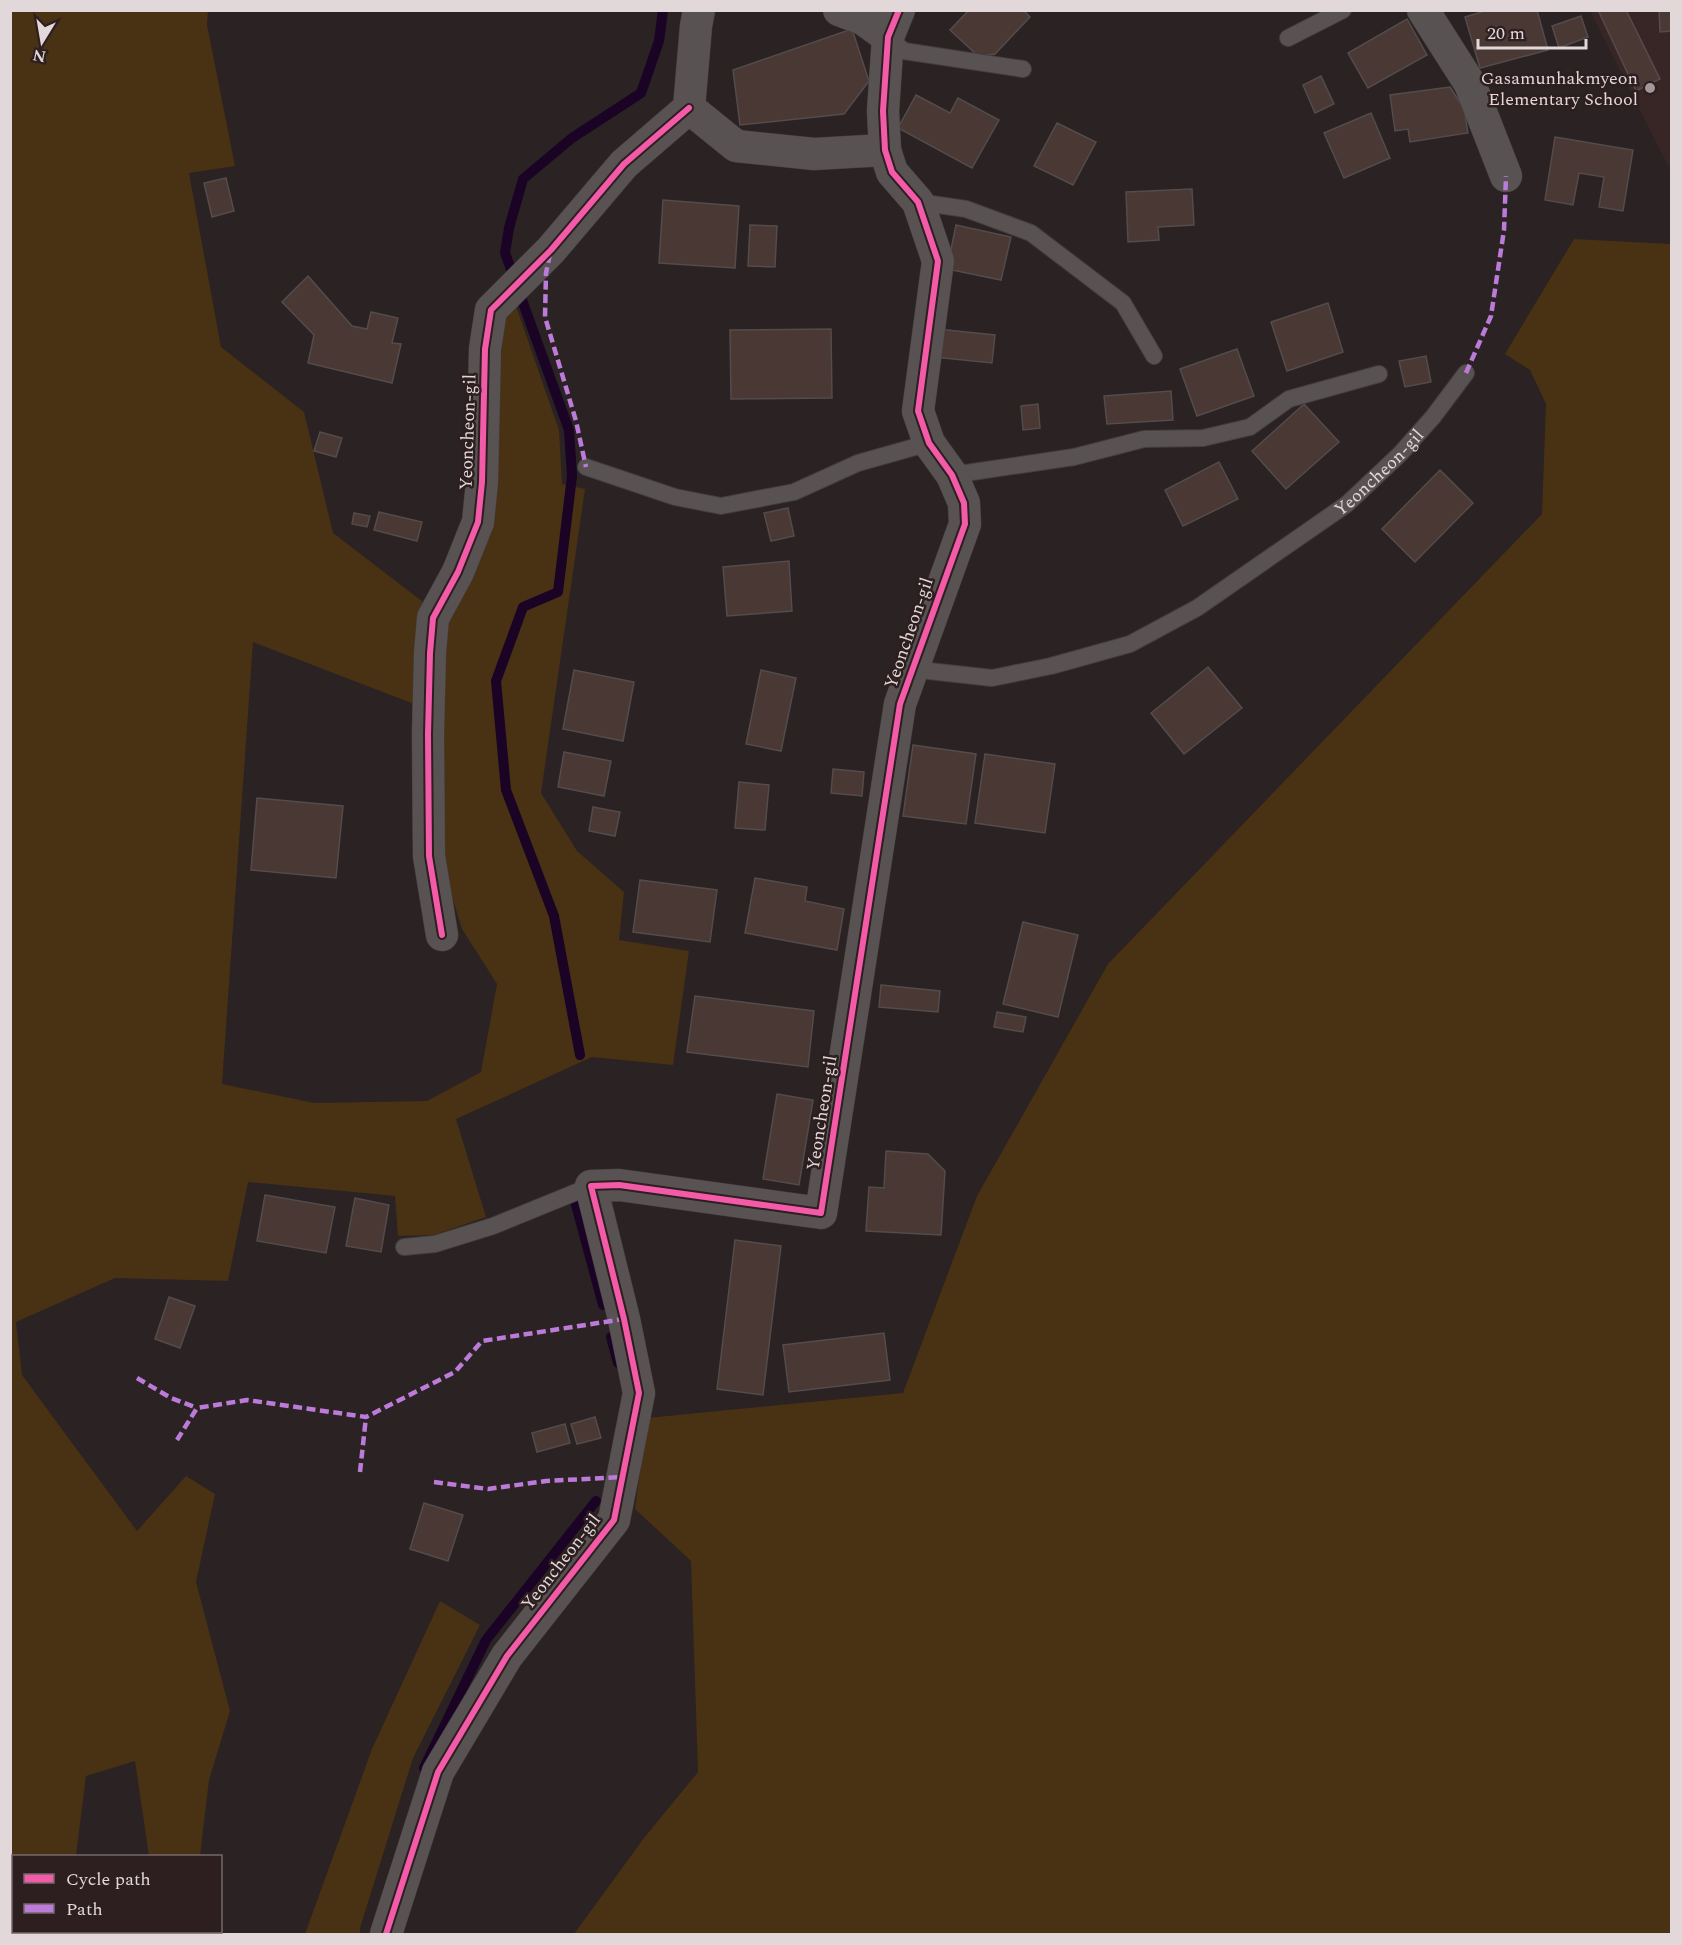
<svg xmlns="http://www.w3.org/2000/svg" width="1682" height="1945" font-family="Spectral,serif">
<style>
.built{fill:#382526}
.green{fill:#493113}
.lines{fill:none;stroke-linecap:round;stroke-linejoin:round}
.stream{stroke:#1a0325;stroke-width:10}
.building{fill:#4a3834;stroke:#534c4b;stroke-width:1.5}
.service-casing{stroke:#443d3e;stroke-width:18}
.minor-casing{stroke:#443d3e;stroke-width:33}
.service{stroke:#595253;stroke-width:16}
.minor{stroke:#595253;stroke-width:32}
.quiet{stroke:#bd7bd9;stroke-width:4.5;stroke-dasharray:9 4.5;stroke-linecap:butt}
.cycleway-casing{stroke:#2d1e20;stroke-width:10}
.cycleway{stroke:#f35aa7;stroke-width:6}
.poi-dot{fill:#a29899;stroke:#2d1e20;stroke-width:2}
.labels{text-anchor:middle;dominant-baseline:central;stroke-width:5;stroke-linejoin:round;paint-order:stroke}
.poi-label{font-size:18px;fill:#e2d8d9;stroke:#2d1e20;text-anchor:end}
.street-label{font-size:18px;fill:#e2d8d9;stroke:#2d1e20}
</style>
<rect width="100%" height="100%" fill="#2a2223"/>
<!-- built -->
<path class="built" d="M1590,11H1671V165L1668,166Z"/>
<!-- green -->
<g class="green">
<path d="M11,11H208L207,25L235,166L189,173L221,347L304,412L333,533L427,605L414,704L253,642L222,1084L314,1103L427,1101L481,1072L497,984L462,929L438,851L442,622L490,520L504,314L516,306L559,430L562,484L585,489L541,793L577,851L624,892L619,940L689,951L673,1065L592,1057L456,1119L486,1217L434,1235L398,1236L395,1196L248,1182L228,1281L115,1278L16,1322L22,1375L137,1531L186,1476L215,1494L196,1582L230,1711L209,1780L200,1856H149L135,1761L86,1776L76,1856H14V1932H67V1934H11Z"/>
<path d="M1574,239L1671,244V1934H574L644,1838L698,1772L691,1561L635,1509L647,1418L903,1393L977,1196L1108,964L1542,514L1546,404L1530,370L1505,354Z"/>
<path d="M440,1601L480,1625L413,1758L360,1928V1934H305L372,1749Z"/>
</g>
<g class="lines">
<!-- stream -->
<g class="stream">
<path d="M580,1055L554,916L506,790L496,681L523,607L558,592L572,476L569,430L505,253L509,228L523,179L572,138L641,93L659,41L663,10"/>
<path d="M575,1201L603,1305"/>
<path d="M611,1337L618,1363"/>
<path d="M424,1768L486,1640L596,1501"/>
</g>
</g>
<!-- building -->
<g class="building">
<path d="M969,10H1023L1030,17L995,54L978,56L950,30Z"/>
<path d="M1488,10H1537L1548,50L1480,68L1465,17Z"/>
<path d="M1598,10H1626L1660,79L1636,91Z"/>
<path d="M1659,10H1672V31L1660,32Z"/>
<path d="M1581,16L1588,37L1559,48L1552,26Z"/>
<path d="M1407,19L1427,55L1368,88L1348,53Z"/>
<path d="M852,29L869,81L844,114L740,125L733,70Z"/>
<path d="M1321,76L1334,104L1315,113L1303,85Z"/>
<path d="M1450,87L1464,109L1468,133L1410,142L1408,129L1395,131L1390,95Z"/>
<path d="M916,95L950,113L958,98L999,120L972,168L898,128Z"/>
<path d="M1371,113L1390,158L1344,178L1324,133Z"/>
<path d="M1057,123L1096,142L1073,185L1034,166Z"/>
<path d="M1555,137L1633,150L1623,211L1599,207L1604,177L1579,173L1573,205L1545,200Z"/>
<path d="M226,178L234,211L212,217L204,183Z"/>
<path d="M1192,189L1194,225L1158,227L1159,240L1128,242L1126,192Z"/>
<path d="M663,200L739,206L735,268L659,263Z"/>
<path d="M750,225L777,226L775,267L748,266Z"/>
<path d="M956,225L1011,237L1001,280L947,269Z"/>
<path d="M308,276L352,326L367,329L371,312L398,318L392,343L401,344L392,383L308,363L314,335L282,302Z"/>
<path d="M1328,303L1343,352L1287,371L1271,322Z"/>
<path d="M831,329L832,398L731,399L730,330Z"/>
<path d="M937,329L995,335L992,363L934,357Z"/>
<path d="M1237,349L1254,396L1197,416L1180,369Z"/>
<path d="M1426,356L1431,382L1405,387L1399,361Z"/>
<path d="M1171,391L1173,420L1107,424L1104,396Z"/>
<path d="M1038,404L1040,428L1023,430L1021,406Z"/>
<path d="M1304,404L1339,442L1286,489L1252,451Z"/>
<path d="M320,432L342,438L336,457L314,451Z"/>
<path d="M1219,462L1238,499L1183,526L1165,490Z"/>
<path d="M1440,470L1473,503L1415,562L1382,529Z"/>
<path d="M788,508L794,536L771,541L764,513Z"/>
<path d="M379,512L422,522L417,541L374,530Z"/>
<path d="M354,513L370,516L367,527L352,524Z"/>
<path d="M789,561L792,611L727,616L723,567Z"/>
<path d="M1208,667L1242,708L1184,754L1151,713Z"/>
<path d="M574,670L634,682L623,741L563,729Z"/>
<path d="M761,670L796,678L781,751L746,744Z"/>
<path d="M913,745L976,754L966,824L903,816Z"/>
<path d="M564,752L611,761L604,796L558,787Z"/>
<path d="M985,754L1055,764L1045,833L975,823Z"/>
<path d="M833,769L864,772L862,796L831,793Z"/>
<path d="M739,782L769,785L765,830L735,828Z"/>
<path d="M257,798L343,806L336,878L251,870Z"/>
<path d="M593,807L620,812L615,836L589,831Z"/>
<path d="M755,878L807,887L805,901L844,909L837,950L745,933Z"/>
<path d="M640,880L717,890L710,942L633,932Z"/>
<path d="M1023,922L1078,935L1058,1017L1003,1004Z"/>
<path d="M881,985L940,991L938,1012L879,1007Z"/>
<path d="M695,996L814,1011L808,1067L687,1052Z"/>
<path d="M997,1012L1026,1017L1023,1032L994,1027Z"/>
<path d="M777,1094L813,1100L799,1185L763,1179Z"/>
<path d="M886,1151L928,1154L945,1171L941,1235L866,1231L869,1187L884,1188Z"/>
<path d="M265,1195L335,1207L326,1253L257,1241Z"/>
<path d="M355,1198L389,1205L381,1252L346,1246Z"/>
<path d="M735,1240L781,1246L763,1395L717,1389Z"/>
<path d="M169,1297L195,1306L180,1348L155,1339Z"/>
<path d="M884,1333L890,1380L789,1392L783,1345Z"/>
<path d="M595,1417L601,1438L577,1444L571,1424Z"/>
<path d="M565,1424L570,1443L537,1452L532,1433Z"/>
<path d="M424,1503L463,1515L448,1561L410,1549Z"/>
<path d="M170,1932H212L211,1934H176Z"/>
</g>
<g class="lines">
<defs>
<g id="service">
<path d="M888,37L904,51L1023,69"/>
<path d="M1288,38L1343,10"/>
<path d="M918,202L966,209L1031,233L1123,303L1154,356"/>
<path d="M586,467L675,497L721,506L794,492L858,463L929,443"/>
<path d="M952,475L1074,457L1144,439L1203,438L1250,427L1289,399L1379,374"/>
<path id="s1" d="M914,663L929,671L992,678L1051,666L1130,644L1197,608L1347,504L1400,454L1433,417L1466,373"/>
<path d="M404,1247L435,1244L493,1226L591,1186"/>
</g>
<g id="minor">
<path d="M699,10L696,26L689,108L736,146L814,154L885,150"/>
<path d="M839,10L863,19L888,37"/>
<path d="M1423,10L1470,84L1506,176"/>
<path d="M442,935L429,856L428,734L430,653L433,618L458,572L478,522L482,482L485,349L491,310L551,250L624,164L689,108"/>
<path d="M386,1934L438,1772L507,1656L614,1520L639,1393L624,1319L591,1186L619,1185L821,1213L900,704L965,524L964,503L952,475L929,443L918,411L938,261L918,202L892,172L885,150L883,111L888,37L899,10"/>
</g>
</defs>
<!-- service casing -->
<use href="#service" class="service-casing"/>
<!-- minor casing -->
<use href="#minor" class="minor-casing"/>
<!-- service -->
<use href="#service" class="service"/>
<!-- minor -->
<use href="#minor" class="minor"/>
<!-- quiet -->
<g class="quiet">
<path d="M550,254L546,273L545,317L576,421L586,467"/>
<path d="M1466,373L1491,316L1504,230L1506,176"/>
<path d="M137,1378L171,1398L197,1408"/>
<path d="M177,1440L197,1408L247,1400L366,1417L455,1372L482,1341L624,1319"/>
<path d="M360,1472L366,1417"/>
<path d="M434,1482L488,1489L546,1481L623,1477"/>
</g>
<defs>
<g id="cycleway">
<path d="M442,935L429,856L428,734L430,653L433,618L458,572L478,522L482,482L485,349L491,310L551,250L624,164L689,108"/>
<path d="M386,1934L438,1772L507,1656L614,1520L639,1393L624,1319L591,1186L619,1185L821,1213L900,704L965,524L964,503L952,475L929,443L918,411L938,261L918,202L892,172L885,150L883,111L888,37L899,10"/>
</g>
</defs>
<!-- cycleway casing -->
<use href="#cycleway" class="cycleway-casing"/>
<!-- cycleway -->
<use href="#cycleway" class="cycleway"/>
</g>
<!-- markers -->
<circle class="poi-dot" cx="1650" cy="88" r="6"/>
<g class="labels">
<!-- poi labels -->
<g class="poi-label">
<text x="1638" y="78">Gasamunhakmyeon<tspan x="1638" dy="21">Elementary School</tspan></text>
</g>
<!-- street labels -->
<g class="street-label">
<text transform="translate(468 432) rotate(-88)">Yeoncheon-gil</text>
<text stroke="none"><textPath href="#s1" startOffset="526">Yeoncheon-gil</textPath></text>
<text transform="translate(909 633) rotate(-71)">Yeoncheon-gil</text>
<text transform="translate(822 1113) rotate(-81)">Yeoncheon-gil</text>
<text transform="translate(561 1562) rotate(-52)">Yeoncheon-gil</text>
</g>
</g>
<!-- border -->
<rect width="1682" height="1945" fill="none" stroke="#e2d8d9" stroke-width="24"/>
<!-- legend -->
<rect x="12" y="1855" width="210" height="78" fill="#2d1e20" stroke="#75686a" stroke-width="1.5"/>
<rect x="24" y="1874" width="30" height="9" fill="#f35aa7" stroke="#75686a" stroke-width="1.5"/>
<text x="66" y="1885" font-size="18" fill="#e2d8d9">Cycle path</text>
<rect x="24" y="1904" width="30" height="9" fill="#bd7bd9" stroke="#75686a" stroke-width="1.5"/>
<text x="66" y="1915" font-size="18" fill="#e2d8d9">Path</text>
<!-- north arrow -->
<g transform="translate(42 42) rotate(191)" stroke="#2d1e20" stroke-width="4.5" paint-order="stroke">
<path d="M0-4.5L10 22L0 15L-10 22Z" fill="#e2d8d9"/>
<text y="-9" font-size="16" font-weight="bold" text-anchor="middle" fill="#e2d8d9">N</text>
</g>
<!-- scale -->
<path d="M1478 39v9h108v-9" fill="none" stroke="#e2d8d9" stroke-width="3"/>
<text x="1487" y="39" font-size="18" fill="#e2d8d9" stroke="#2d1e20" stroke-width="4.5" paint-order="stroke">20 m</text>
</svg>
